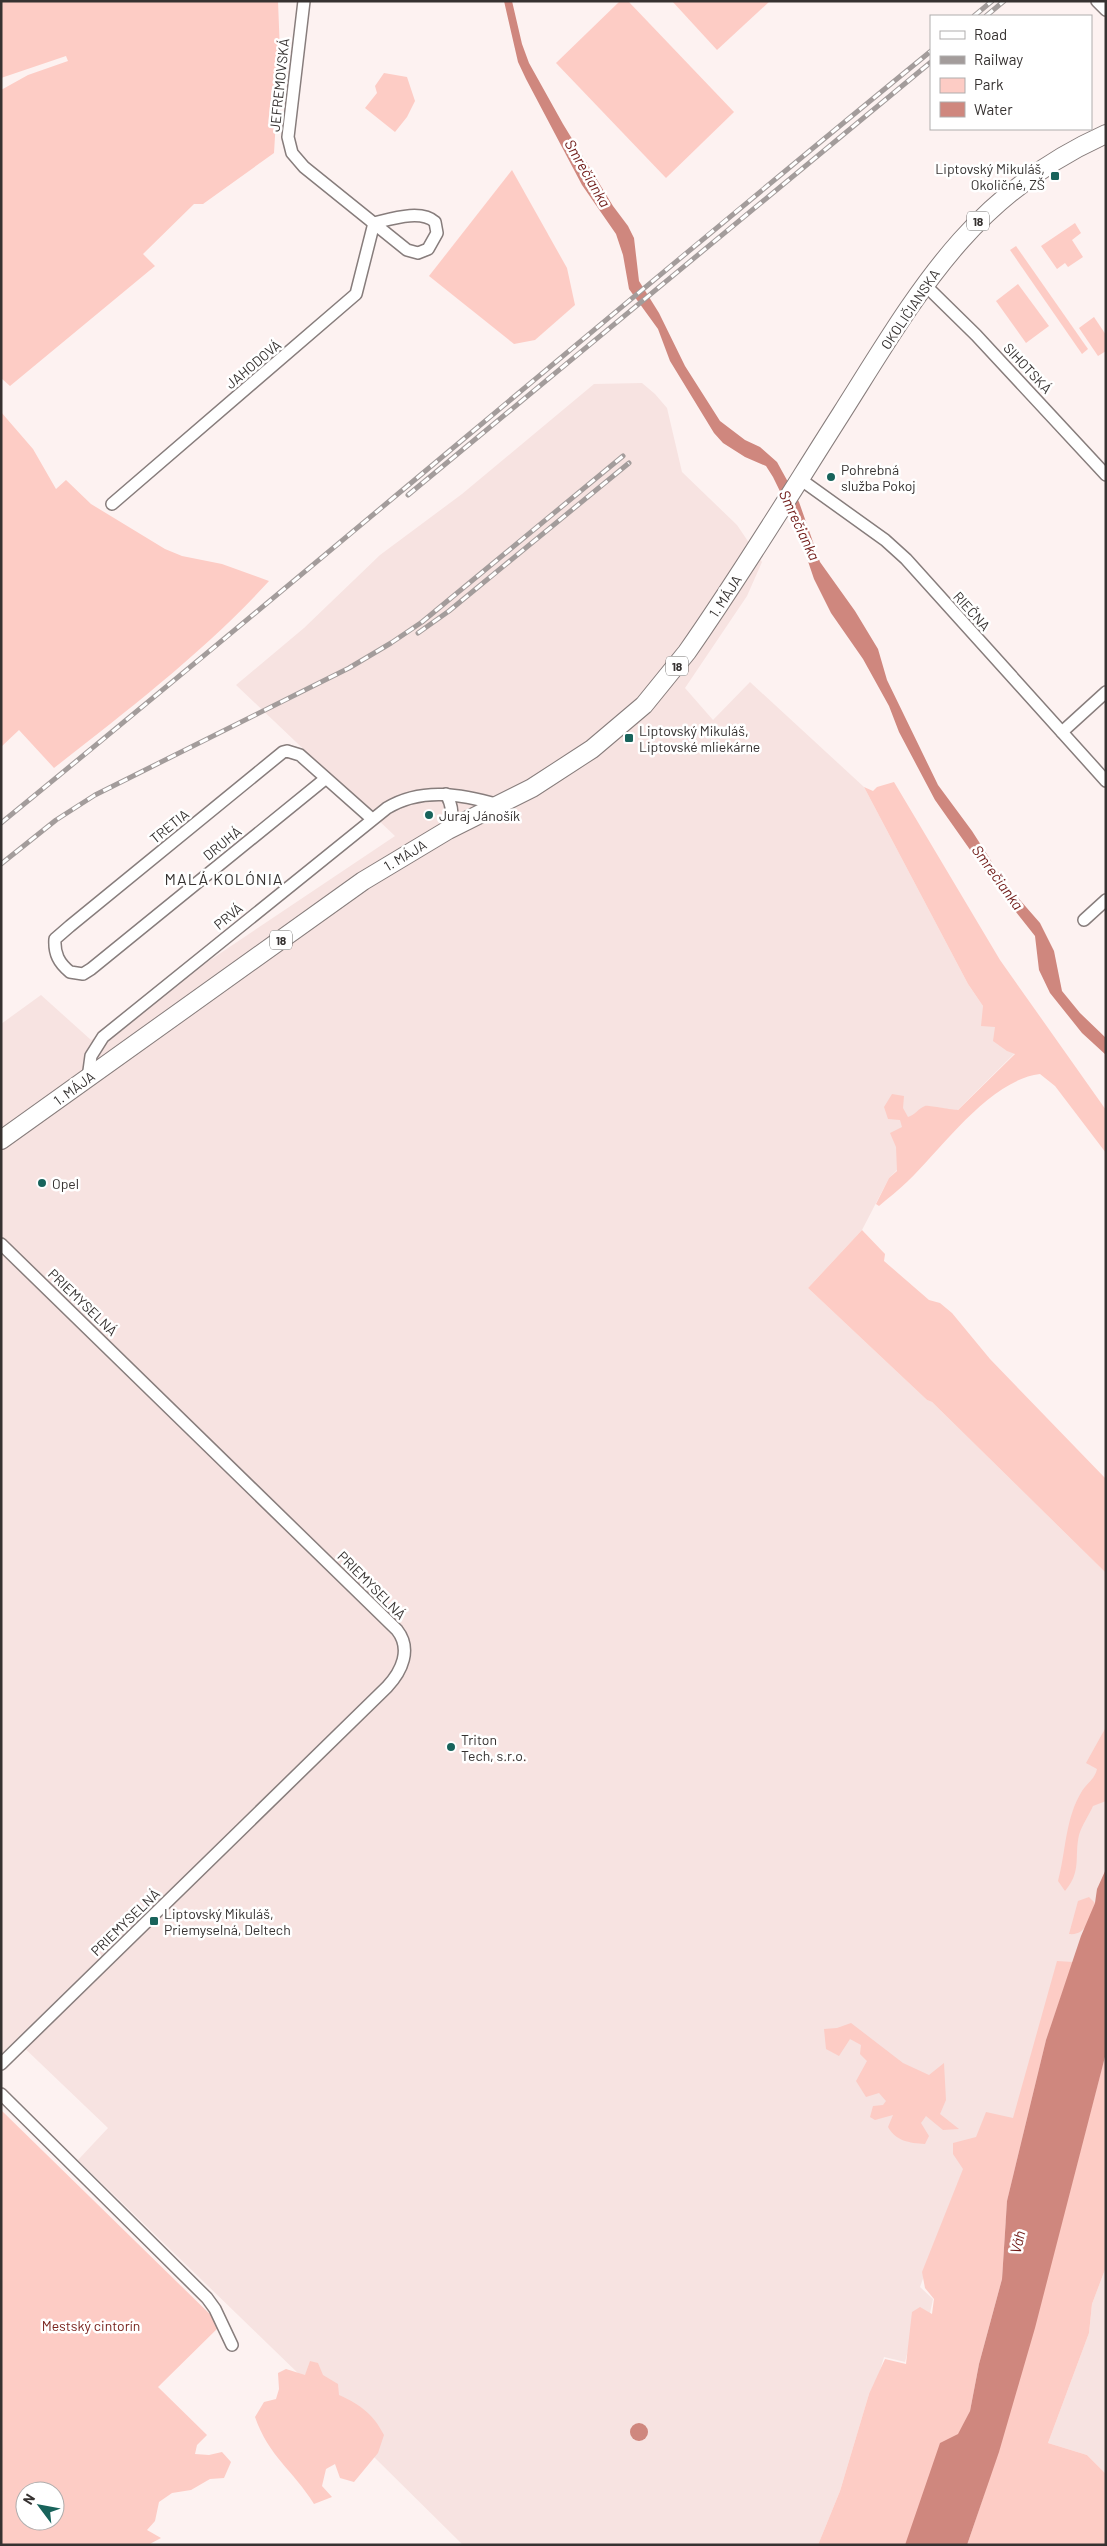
<svg xmlns="http://www.w3.org/2000/svg" width="1107" height="2546" font-family="Barlow,sans-serif">
<style>
.built{fill:#f7e3e1}
.green{fill:#fdccc5;fill-rule:evenodd}
.water{fill:#cf877e}
.lines{fill:none;stroke-linecap:round;stroke-linejoin:round}
.street-casing{stroke:#877d7c;stroke-width:14}
.primary-casing{stroke:#877d7c;stroke-width:20}
.street{stroke:#fff;stroke-width:11}
.primary{stroke:#fff;stroke-width:18}
.rail-casing{stroke:#a39c9b;stroke-width:5}
.rail{stroke:#fff;stroke-width:3;stroke-dasharray:9;stroke-linecap:butt}
.poi-dot{fill:#18635b;stroke:#fff;stroke-width:2}
.labels{text-anchor:middle;dominant-baseline:central;stroke-width:5;stroke-linejoin:round;paint-order:stroke}
.shield{fill:#fff;stroke:#72706f;stroke-width:1}
.shield-label{font-size:12px;font-weight:bold;fill:#363231}
.street-label{font-size:14px;fill:#363231;stroke:#fff}
.poi-label{font-size:14px;fill:#363231;stroke:#fff;text-anchor:start}
.park-label{font-size:14px;fill:#79241e;stroke:#fff}
.water-label{font-size:15px;font-style:italic;fill:#6f1916;stroke:#fff}
.quarter-label{font-size:16px;letter-spacing:1px;fill:#363231;stroke:#fff}
</style>
<rect width="100%" height="100%" fill="#fdf2f1"/>
<!-- built -->
<g class="built">
<path d="M642,383L655,394L667,408L682,472L737,525L762,562L747,596L685,688L713,720L750,682L864,787L968,984L1015,1053L889,1178L862,1230L808,1288L927,1400L932,1402L1106,1573V2239L947,2211L920,2287L933,2299L929,2318L917,2315L905,2362L884,2357L873,2395L869,2394L840,2491L818,2545H463L374,2457L304,2379L78,2160L108,2128L16,2040L1,2054V1024L41,995L91,1040L395,836L236,685L304,628L380,555L462,494L594,384Z"/>
<path d="M1106,2267V2474L1087,2455L1048,2443L1089,2333L1092,2304Z"/>
</g>
<!-- green -->
<g class="green">
<path d="M1,1H278L280,53L274,153L203,204H194L143,254L155,266L10,386L1,378V90L28,75L68,61L66,56L1,78Z"/>
<path d="M620,1H628L734,112L666,178L556,63Z"/>
<path d="M672,1H770L717,50Z"/>
<path d="M384,73L407,77L415,101L407,117L395,132L365,108L377,93L375,86Z"/>
<path d="M512,170L567,268L575,305L535,340L514,344L429,276Z"/>
<path d="M1075,223L1081,233L1072,240L1083,257L1068,267L1065,263L1057,269L1041,246Z"/>
<path d="M1016,246L1088,349L1082,354L1010,250Z"/>
<path d="M1018,284L1049,326L1026,343L996,301Z"/>
<path d="M1094,317L1106,335V351L1098,356L1079,328Z"/>
<path d="M1,412L33,449L56,489L66,480L91,504L165,549L182,556L222,564L269,581C204,652 129,709 54,768L19,730L1,747Z"/>
<path d="M894,782L1000,960L1106,1110V1153L1055,1086L1040,1074C990,1080 943,1147 908,1181C899,1190 888,1198 879,1206L876,1204L889,1178L897,1171L896,1147L890,1133L902,1127L900,1120L888,1119L884,1107L892,1094L904,1096L903,1108L908,1117C915,1115 919,1108 925,1106C928,1105 951,1110 958,1110L1015,1054L1007,1051L993,1041L995,1027L981,1026L983,1006L968,984L864,787L873,791L877,787Z"/>
<path d="M862,1230L885,1254L884,1261L929,1300L940,1303L952,1313L990,1359L1106,1479V1573L932,1402L927,1400L808,1288Z"/>
<path d="M1106,1727V1801L1093,1806C1089,1815 1082,1825 1079,1835C1074,1857 1082,1871 1065,1891L1058,1881C1066,1852 1065,1818 1082,1791C1087,1783 1095,1779 1097,1769L1086,1763Z"/>
<path d="M1089,1897L1095,1903C1090,1917 1087,1936 1069,1934L1078,1901Z"/>
<path d="M1057,1961L1073,1962L1046,2040L1007,2201L1002,2279L979,2364L970,2411L905,2545H818L840,2491L869,2394L885,2359L906,2364L912,2312L920,2307L932,2314L934,2299L925,2288L922,2272L963,2169L953,2154V2143L976,2137L986,2112L1013,2118Z"/>
<path d="M851,2023L903,2063L929,2075L944,2063L946,2100L940,2114L959,2129L943,2130L926,2116L921,2123L929,2136L925,2144C909,2143 896,2141 888,2127L893,2115L875,2120L870,2117L873,2106L883,2105L886,2101L879,2093L866,2097L856,2081L867,2061L860,2054L861,2045L850,2039L839,2056L826,2049L824,2029L837,2028Z"/>
<path d="M1106,2053V2267L1092,2304L1089,2333L1048,2443L1087,2455L1106,2474V2545H967C1023,2383 1062,2218 1106,2053Z"/>
<path d="M1,2110L221,2325L158,2387L207,2435L197,2445L195,2454L209,2455L222,2452L231,2462L224,2478L210,2479L191,2490L172,2493L159,2502L155,2521L147,2530L161,2538L148,2545H1ZM25,2491H55V2521H25Z"/>
<path d="M310,2361L318,2363L323,2375L338,2384L339,2395C361,2405 373,2414 384,2435L378,2453L354,2482L340,2478L335,2464L326,2469L322,2486L332,2497L314,2504C293,2470 269,2457 255,2417L264,2402L276,2399L279,2389L278,2373L286,2369L305,2375Z"/>
</g>
<!-- water -->
<g class="water">
<path d="M504,1H512L522,44L529,63L563,124L613,206L628,226L634,238L639,281L659,313L685,366L720,421L745,440L760,447L777,462L799,502L820,562L855,611L878,649L887,680L938,785L972,831L1006,884L1040,923L1054,951L1062,991L1080,1013L1106,1038V1055L1082,1033L1050,993L1039,970L1035,936L997,888L935,800L899,732L889,706L863,659L831,613L814,579L794,520L773,477L766,466L745,457L723,443L714,433L670,361L658,329L629,289L623,255L616,234L582,185L526,79L518,62Z"/>
<path d="M1106,1869V2053L1035,2328L999,2452L967,2545H905L940,2443L958,2434L970,2411L979,2364L1002,2279L1007,2201L1046,2040L1081,1936L1095,1903L1097,1889Z"/>
<circle cx="639" cy="2432" r="9"/>
</g>
<g class="lines">
<defs>
<g id="street">
<path d="M304,1L288,137L292,153L304,167L407,250L418,253L428,249L437,233L435,222C421,209 391,219 374,223"/>
<path d="M1097,1L1106,10"/>
<path d="M925,285L976,335L1106,475"/>
<path d="M800,479L885,540L906,559L1106,781"/>
<path d="M112,504L356,294L374,223"/>
<path d="M1062,732L1106,692"/>
<path d="M325,779L91,969L83,974L70,972C59,963 54,954 55,939L70,926L283,752L287,751L300,755L371,818"/>
<path d="M446,794C453,806 454,817 448,830"/>
<path d="M1084,920L1106,900"/>
<path d="M88,1078L91,1056L103,1037L387,808C422,787 461,794 499,805"/>
<path d="M1,1244L397,1630C412,1649 402,1671 387,1687L1,2064"/>
<path d="M1,2094L207,2298L215,2309L232,2345"/>
</g>
<path id="primary" d="M1,1140L363,881L448,830L532,788L592,749L644,705L687,652C741,575 790,494 841,414C917,294 970,195 1106,134"/>
</defs>
<!-- street casing -->
<use href="#street" class="street-casing"/>
<!-- primary casing -->
<use href="#primary" class="primary-casing"/>
<!-- street -->
<use href="#street" class="street"/>
<!-- primary -->
<use href="#primary" class="primary"/>
<defs>
<g id="rail">
<path d="M974,16L992,1"/>
<path d="M986,16L1004,1"/>
<path d="M408,495L931,62"/>
<path d="M418,633L449,611L629,463"/>
<path d="M1,823C313,568 619,306 931,51"/>
<path d="M1,864L56,820L95,795L349,668L391,643L422,622L623,456"/>
</g>
</defs>
<!-- rail casing -->
<use href="#rail" class="rail-casing"/>
<!-- rail -->
<use href="#rail" class="rail"/>
</g>
<!-- markers -->
<g class="poi-dot">
<rect x="1050" y="171" width="10" height="10" rx="2.5"/>
<circle cx="831" cy="477" r="5"/>
<rect x="624" y="733" width="10" height="10" rx="2.5"/>
<circle cx="429" cy="815" r="5"/>
<circle cx="42" cy="1183" r="5"/>
<circle cx="451" cy="1747" r="5"/>
<rect x="149" y="1916" width="10" height="10" rx="2.5"/>
</g>
<g class="labels">
<!-- shield labels -->
<g class="shield">
<rect x="967" y="211.5" width="22" height="19" rx="4"/>
<rect x="666" y="656.5" width="22" height="19" rx="4"/>
<rect x="270" y="930.5" width="22" height="19" rx="4"/>
</g>
<g class="shield-label">
<text x="978" y="221">18</text>
<text x="677" y="666">18</text>
<text x="281" y="940">18</text>
</g>
<!-- street labels -->
<g class="street-label">
<text transform="translate(279 85) rotate(-84)">JEFREMOVSKÁ</text>
<text transform="translate(910 309) rotate(-56)">OKOLIČIANSKA</text>
<text transform="translate(253 364) rotate(-40)">JAHODOVÁ</text>
<text transform="translate(1028 368) rotate(47)">SIHOTSKÁ</text>
<text transform="translate(725 596) rotate(-57)">1. MÁJA</text>
<text transform="translate(972 611) rotate(48)">RIEČNA</text>
<text transform="translate(169 826) rotate(-39)">TRETIA</text>
<text transform="translate(222 843) rotate(-39)">DRUHÁ</text>
<text transform="translate(405 855) rotate(-31)">1. MÁJA</text>
<text transform="translate(228 916) rotate(-39)">PRVÁ</text>
<text transform="translate(74 1088) rotate(-36)">1. MÁJA</text>
<text transform="translate(83 1302) rotate(44)">PRIEMYSELNÁ</text>
<text transform="translate(372 1585) rotate(45)">PRIEMYSELNÁ</text>
<text transform="translate(125 1922) rotate(-44)">PRIEMYSELNÁ</text>
</g>
<!-- poi labels -->
<g class="poi-label">
<text x="1045" y="168" text-anchor="end">Liptovský Mikuláš,<tspan x="1045" dy="16">Okoličné, ZŠ</tspan></text>
<text x="841" y="469">Pohrebná<tspan x="841" dy="16">služba Pokoj</tspan></text>
<text x="639" y="730">Liptovský Mikuláš,<tspan x="639" dy="16">Liptovské mliekárne</tspan></text>
<text x="439" y="815">Juraj Jánošík</text>
<text x="52" y="1183">Opel</text>
<text x="461" y="1739">Triton<tspan x="461" dy="16">Tech, s.r.o.</tspan></text>
<text x="164" y="1913">Liptovský Mikuláš,<tspan x="164" dy="16">Priemyselná, Deltech</tspan></text>
</g>
<!-- park labels -->
<g class="park-label">
<text x="91" y="2325">Mestský cintorín</text>
</g>
<!-- water labels -->
<g class="water-label">
<text transform="translate(588 173) rotate(60)">Smrečianka</text>
<text transform="translate(800 525) rotate(65)">Smrečianka</text>
<text transform="translate(998 877) rotate(54)">Smrečianka</text>
<text transform="translate(1017 2242) rotate(-77)">Váh</text>
</g>
<!-- quarter labels -->
<g class="quarter-label">
<text x="224" y="878">MALÁ KOLÓNIA</text>
</g>
</g>
<!-- border -->
<rect width="1107" height="2546" fill="none" stroke="#363231" stroke-width="5"/>
<!-- legend -->
<rect x="930" y="15" width="162" height="115" fill="#ffffff" stroke="#afadad"/>
<rect x="940" y="31" width="25" height="8" fill="#ffffff" stroke="#afadad"/>
<text x="974" y="40" font-size="15" fill="#363231">Road</text>
<rect x="940" y="56" width="25" height="8" fill="#a39c9b" stroke="#afadad"/>
<text x="974" y="65" font-size="15" fill="#363231">Railway</text>
<rect x="940" y="78" width="25" height="15" fill="#fdccc5" stroke="#afadad"/>
<text x="974" y="90" font-size="15" fill="#363231">Park</text>
<rect x="940" y="102" width="25" height="15" fill="#cf877e" stroke="#afadad"/>
<text x="974" y="115" font-size="15" fill="#363231">Water</text>
<!-- north arrow -->
<g transform="translate(40 2506) rotate(302)"><circle r="24" fill="#ffffff" stroke="#afadad"/>
<path d="M0-4L9 19L0 12L-9 19Z" fill="#18635b"/>
<text y="-8" font-size="14" font-weight="bold" text-anchor="middle" fill="#363231">N</text>
</g>
</svg>
